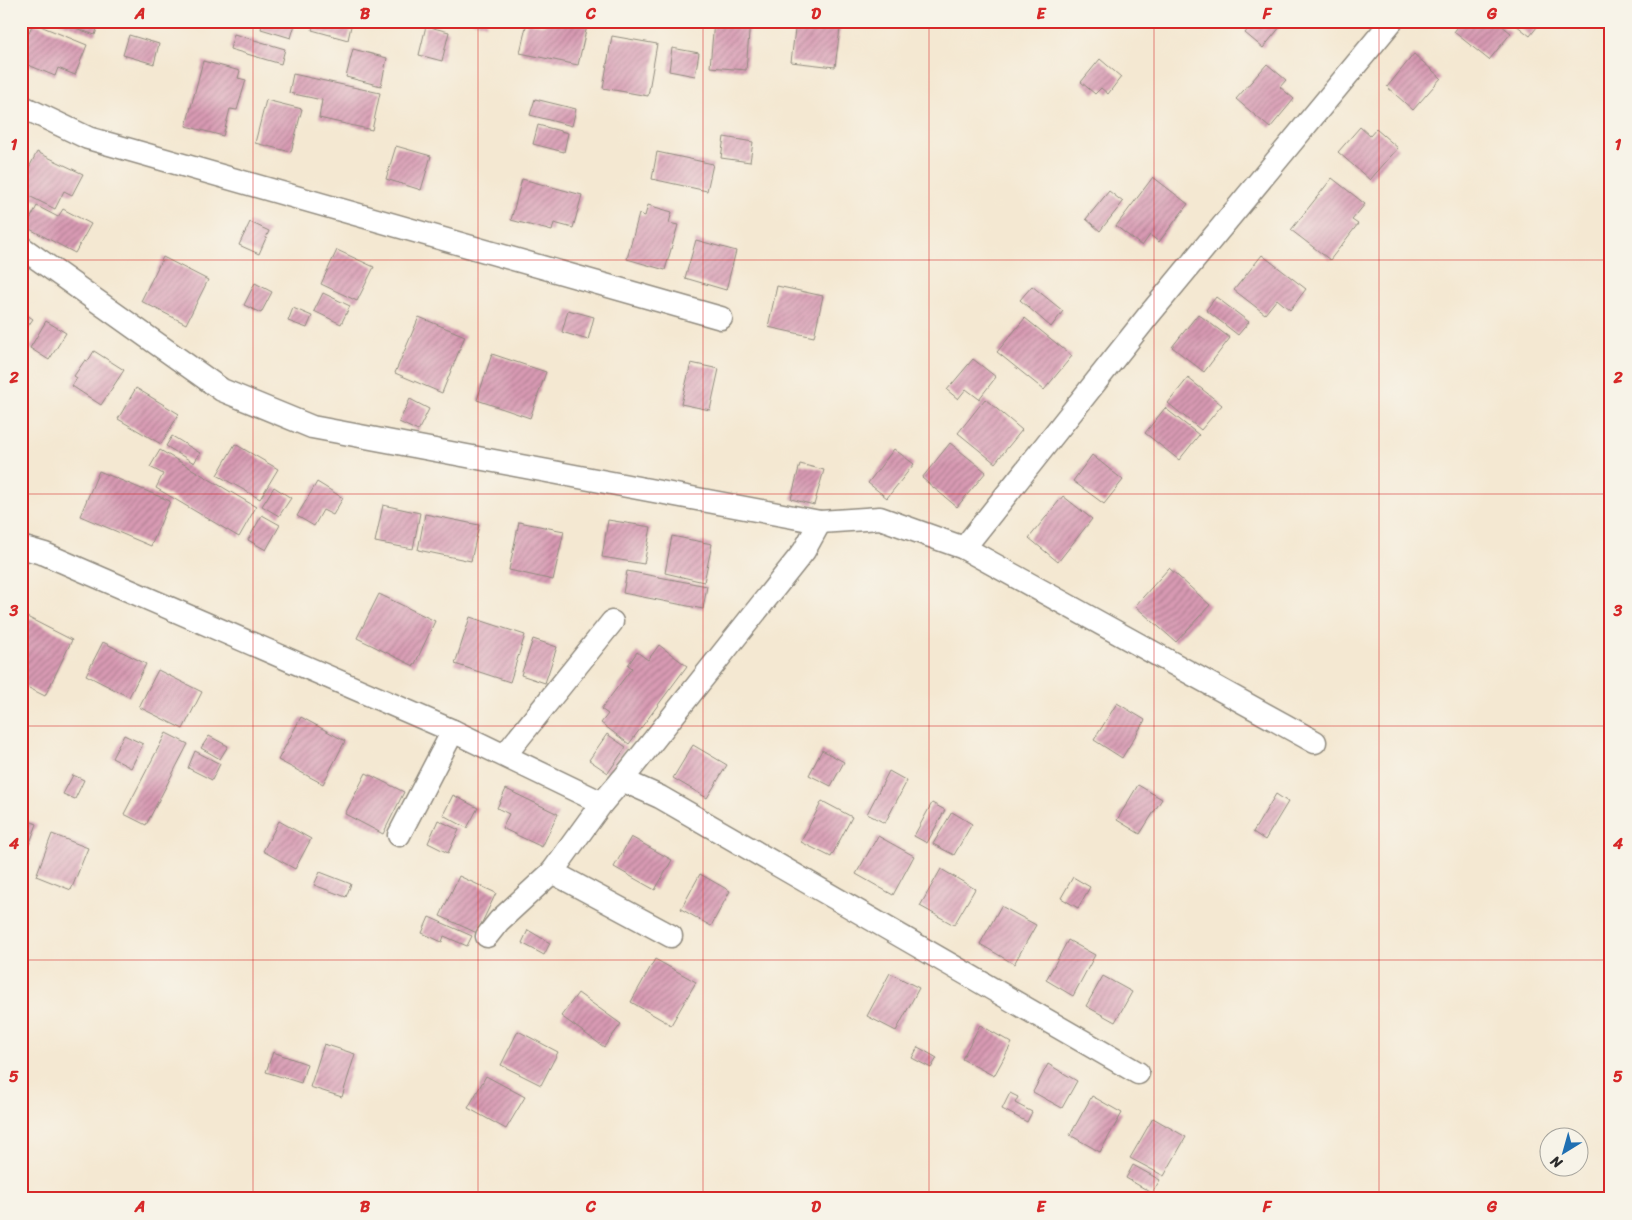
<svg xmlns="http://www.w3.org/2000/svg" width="1632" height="1220" font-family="Sriracha,sans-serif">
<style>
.building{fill:url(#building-hatch)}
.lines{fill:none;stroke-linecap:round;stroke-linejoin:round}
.minor-casing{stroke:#908a7e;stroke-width:25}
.minor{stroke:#fff;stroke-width:22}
.grid{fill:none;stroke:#d62828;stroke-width:1;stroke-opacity:0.55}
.neatline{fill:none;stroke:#d62828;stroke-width:2}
.grid-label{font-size:16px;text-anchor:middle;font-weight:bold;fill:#d62828}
</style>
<defs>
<pattern id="building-hatch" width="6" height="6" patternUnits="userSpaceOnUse" patternTransform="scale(1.25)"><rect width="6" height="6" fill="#d89ab3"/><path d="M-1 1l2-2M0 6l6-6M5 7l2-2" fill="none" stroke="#af7e92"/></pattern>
</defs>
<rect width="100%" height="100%" fill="#f7f3e8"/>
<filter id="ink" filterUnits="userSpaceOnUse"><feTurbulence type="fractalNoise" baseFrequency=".02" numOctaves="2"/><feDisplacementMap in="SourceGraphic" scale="10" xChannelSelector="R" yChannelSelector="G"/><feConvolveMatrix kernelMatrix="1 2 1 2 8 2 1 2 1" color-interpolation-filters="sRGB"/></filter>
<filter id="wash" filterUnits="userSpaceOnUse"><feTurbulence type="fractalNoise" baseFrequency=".0096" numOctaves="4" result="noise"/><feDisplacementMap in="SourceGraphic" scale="20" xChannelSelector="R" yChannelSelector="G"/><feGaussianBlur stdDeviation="1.12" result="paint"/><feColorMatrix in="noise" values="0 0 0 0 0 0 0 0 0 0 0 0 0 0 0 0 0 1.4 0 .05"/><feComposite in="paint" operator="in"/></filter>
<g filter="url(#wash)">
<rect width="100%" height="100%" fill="#f4e8d2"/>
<g id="blocks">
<!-- building -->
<g class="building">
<path d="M95,21L99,23L95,35L58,22Z"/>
<path d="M263,21H296L291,38L261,29Z"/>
<path d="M315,21H333L351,26L348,40L312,30Z"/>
<path d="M470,21H487L486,25Z"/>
<path d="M546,21H566L587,26L578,65L520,53L527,22L545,26Z"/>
<path d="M714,21H750L746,70L710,67Z"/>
<path d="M796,21H841L835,67L791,62Z"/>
<path d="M1254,21H1285L1263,48L1245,33Z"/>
<path d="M1462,21H1496L1511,33L1489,60L1454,32Z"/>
<path d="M1511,21H1539L1541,22L1530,36Z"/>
<path d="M33,23L87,45L75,75L58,68L55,76L21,62V51Z"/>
<path d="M426,26L449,32L442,61L419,55Z"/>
<path d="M234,34L285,49L281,64L230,49Z"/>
<path d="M129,35L159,44L154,64L123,55Z"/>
<path d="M612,36L657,44L648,96L603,88Z"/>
<path d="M672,48L699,53L695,76L669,71Z"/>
<path d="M353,49L387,58L381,86L346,77Z"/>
<path d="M1414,54L1441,78L1413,110L1387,87Z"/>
<path d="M1100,59L1121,77L1108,94L1101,88L1095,94L1081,82Z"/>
<path d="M203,61L240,71L238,78L246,80L237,110L230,109L223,136L186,126Z"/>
<path d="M1267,64L1286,80L1280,87L1294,99L1270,128L1236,99Z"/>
<path d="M293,74L380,93L372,130L319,118L322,100L289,93Z"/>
<path d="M535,99L576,109L572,126L530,115Z"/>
<path d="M266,100L302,109L291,152L255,143Z"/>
<path d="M538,125L568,133L564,152L533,144Z"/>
<path d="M1360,127L1370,136L1376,129L1398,148L1370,180L1338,152Z"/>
<path d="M724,137L753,142L750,162L721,158Z"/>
<path d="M396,146L431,156L421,190L386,179Z"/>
<path d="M37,152L83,174L72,195L64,191L55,209L21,192V183Z"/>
<path d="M657,152L713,164L707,191L652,179Z"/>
<path d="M1153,177L1188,204L1159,242L1150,235L1142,246L1116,226Z"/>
<path d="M1332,178L1365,204L1352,220L1358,224L1330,260L1291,230Z"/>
<path d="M522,179L582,195L573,228L554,223L552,231L511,220Z"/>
<path d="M1109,191L1123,202L1100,231L1086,219Z"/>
<path d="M648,205L672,212L669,223L678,225L665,270L627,259L639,214L645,216Z"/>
<path d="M37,206L58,217L63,209L91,224L75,253L26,227Z"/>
<path d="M250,222L269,231L259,254L239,245Z"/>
<path d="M696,240L736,251L726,290L685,278Z"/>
<path d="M337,250L374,267L357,301L321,284Z"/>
<path d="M1262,255L1306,289L1290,310L1277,299L1265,314L1234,290Z"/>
<path d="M163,257L208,280L186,324L141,301Z"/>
<path d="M255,283L272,292L261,313L244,305Z"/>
<path d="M777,286L823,296L814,337L768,327Z"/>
<path d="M1032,286L1063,311L1051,327L1020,300Z"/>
<path d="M323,293L350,306L341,324L314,311Z"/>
<path d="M1216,297L1249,322L1238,335L1206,310Z"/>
<path d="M293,308L312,316L307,328L288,321Z"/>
<path d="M568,310L594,317L588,340L562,332Z"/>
<path d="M21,311L33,319L21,336Z"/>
<path d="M1198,314L1230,338L1204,372L1172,347Z"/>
<path d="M419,317L465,336L442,393L395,373Z"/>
<path d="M1025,318L1072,356L1044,390L997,352Z"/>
<path d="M46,321L66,333L49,360L30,348Z"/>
<path d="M94,351L124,370L101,405L72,386L77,378L74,376L85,360L88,361Z"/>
<path d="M492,354L546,372L530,418L477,400Z"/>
<path d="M973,359L996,377L979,399L966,389L958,399L947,390Z"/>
<path d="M691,363L719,369L710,410L681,404Z"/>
<path d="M1188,378L1222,405L1201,430L1168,403Z"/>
<path d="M136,388L179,414L161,444L118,419Z"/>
<path d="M410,399L429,409L418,431L399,422Z"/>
<path d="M985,399L1022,430L995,463L958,433Z"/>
<path d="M1165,408L1199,435L1179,460L1145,433Z"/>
<path d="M172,436L200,453L194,463L166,446Z"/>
<path d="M950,443L986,472L957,507L922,478Z"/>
<path d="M235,444L278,469L260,499L217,475Z"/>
<path d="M894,449L914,464L887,498L868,483Z"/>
<path d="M160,450L256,507L239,537L156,488L163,474L150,467Z"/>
<path d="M1092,455L1123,480L1104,504L1073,481Z"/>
<path d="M800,464L824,470L814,505L791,499Z"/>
<path d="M99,471L170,501L151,546L80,516Z"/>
<path d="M317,482L343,498L333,515L323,510L314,526L297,516Z"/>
<path d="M274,487L291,498L279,516L262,506Z"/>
<path d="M1063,496L1092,519L1058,562L1029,538Z"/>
<path d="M383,505L420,513L413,549L375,542Z"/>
<path d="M425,514L479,525L471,561L418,550Z"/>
<path d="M262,515L280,525L266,550L248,540Z"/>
<path d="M608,520L651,527L644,564L602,557Z"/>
<path d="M519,522L564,531L553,580L509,570Z"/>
<path d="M672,536L712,544L704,582L665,573Z"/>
<path d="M1169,568L1210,605L1176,642L1135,606Z"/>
<path d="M627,571L707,586L703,609L623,593Z"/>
<path d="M379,594L435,621L414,666L357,638Z"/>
<path d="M27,617L72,640L45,696L21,684V628Z"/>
<path d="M470,617L525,635L510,682L455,664Z"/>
<path d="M533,639L557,647L545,683L521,675Z"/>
<path d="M103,642L146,664L129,697L86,675Z"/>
<path d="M659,645L687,666L629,744L601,723L608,714L601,709L632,668L628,665L637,652L648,660Z"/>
<path d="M158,670L202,692L183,729L139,707Z"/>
<path d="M1117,703L1145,720L1122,758L1094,740Z"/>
<path d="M301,717L345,741L323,784L278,760Z"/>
<path d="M166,733L188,744L146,825L124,814Z"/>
<path d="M607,734L626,747L608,773L589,760Z"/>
<path d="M124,735L143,744L131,768L112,758Z"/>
<path d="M209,736L228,746L220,759L201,748Z"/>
<path d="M693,745L727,765L707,798L673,778Z"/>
<path d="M822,750L844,762L831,786L809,775Z"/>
<path d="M195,751L220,764L212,780L188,768Z"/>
<path d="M889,771L907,781L885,823L867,814Z"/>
<path d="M366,773L404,792L383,834L345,814Z"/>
<path d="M73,775L84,780L75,799L63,794Z"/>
<path d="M1138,785L1162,799L1140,834L1117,820Z"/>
<path d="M506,789L558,814L542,847L502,828L509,814L497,808Z"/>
<path d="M1276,794L1288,802L1265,840L1253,832Z"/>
<path d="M453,795L478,808L467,828L443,815Z"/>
<path d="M822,801L852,817L831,857L801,842Z"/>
<path d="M932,803L945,810L927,843L914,836Z"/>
<path d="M952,812L972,824L954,855L933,844Z"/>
<path d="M24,819L37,824L29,845L21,841V827Z"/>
<path d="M438,820L459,830L448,853L428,843Z"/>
<path d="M279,821L311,839L295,869L263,851Z"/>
<path d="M52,834L88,848L71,890L36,876Z"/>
<path d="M878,836L914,856L893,895L856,874Z"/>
<path d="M631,837L672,860L655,890L614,867Z"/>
<path d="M941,869L975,889L954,925L920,906Z"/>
<path d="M320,872L351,884L346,897L314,885Z"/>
<path d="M700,874L730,891L711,926L681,909Z"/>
<path d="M459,876L496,893L477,933L440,916Z"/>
<path d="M1073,877L1090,887L1078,908L1061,898Z"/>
<path d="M1001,906L1036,925L1014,964L980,944Z"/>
<path d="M429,917L472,936L467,946L444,936L442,942L422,933Z"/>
<path d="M528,930L550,943L544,955L522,943Z"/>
<path d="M1068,940L1095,955L1073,996L1046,980Z"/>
<path d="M655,959L696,982L671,1025L631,1002Z"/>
<path d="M890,973L919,988L896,1031L867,1016Z"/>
<path d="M1103,976L1132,992L1115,1022L1086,1006Z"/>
<path d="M578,993L621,1024L604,1047L561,1016Z"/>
<path d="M980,1025L1012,1043L994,1076L962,1059Z"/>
<path d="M518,1031L558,1052L541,1085L501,1065Z"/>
<path d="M324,1044L355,1054L342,1097L310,1087Z"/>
<path d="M918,1047L937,1058L931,1068L912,1058Z"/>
<path d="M273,1052L307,1064L301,1083L266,1072Z"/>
<path d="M1048,1064L1077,1081L1062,1108L1033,1092Z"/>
<path d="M486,1076L525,1097L506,1129L468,1108Z"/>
<path d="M1010,1093L1018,1097L1015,1103L1032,1112L1027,1122L1002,1109Z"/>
<path d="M1092,1096L1122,1113L1100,1152L1070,1135Z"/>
<path d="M1153,1118L1186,1137L1164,1176L1130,1158Z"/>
<path d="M1133,1165L1160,1180L1152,1193L1126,1178Z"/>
</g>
</g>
</g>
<g filter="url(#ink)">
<use href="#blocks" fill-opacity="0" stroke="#908a7e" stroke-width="1"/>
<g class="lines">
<defs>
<g id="minor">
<path d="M21,106L88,138L721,318"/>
<path d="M21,247L222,390L312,427L820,522L880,518L964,548L1148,316L1392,21"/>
<path d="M21,547L45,554L453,731L602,803L622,780L804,551L820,522"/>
<path d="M964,548L1315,742"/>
<path d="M505,755L612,622"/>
<path d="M622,780L660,797L1138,1073"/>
<path d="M399,835L453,731"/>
<path d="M552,872L671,936"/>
<path d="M487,936L499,921L552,872L602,803"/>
</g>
</defs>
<!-- minor casing -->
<use href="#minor" class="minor-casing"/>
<!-- minor -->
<use href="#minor" class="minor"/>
</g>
</g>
<!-- grid -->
<path class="grid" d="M253,21V1199M478,21V1199M703,21V1199M929,21V1199M1154,21V1199M1379,21V1199M21,260H1611M21,494H1611M21,726H1611M21,960H1611"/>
<!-- margin -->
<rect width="1632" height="1220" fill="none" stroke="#f7f3e8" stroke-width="55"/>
<!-- north arrow -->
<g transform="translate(1564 1152) rotate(217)"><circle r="24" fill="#f7f3e8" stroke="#a5a39c"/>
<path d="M0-4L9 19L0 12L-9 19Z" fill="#1f6fb2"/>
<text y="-8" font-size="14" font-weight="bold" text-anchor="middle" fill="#2b2b2b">N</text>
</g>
<rect x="28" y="28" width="1576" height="1164" class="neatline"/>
<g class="grid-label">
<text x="140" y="19">A</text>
<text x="365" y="19">B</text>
<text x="591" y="19">C</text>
<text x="816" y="19">D</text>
<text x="1041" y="19">E</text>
<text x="1267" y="19">F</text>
<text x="1492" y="19">G</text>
<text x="14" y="150">1</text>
<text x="1618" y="150">1</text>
<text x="14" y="383">2</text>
<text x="1618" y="383">2</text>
<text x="14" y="616">3</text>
<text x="1618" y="616">3</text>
<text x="14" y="849">4</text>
<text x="1618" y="849">4</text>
<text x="14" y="1082">5</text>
<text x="1618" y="1082">5</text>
<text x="140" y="1212">A</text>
<text x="365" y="1212">B</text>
<text x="591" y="1212">C</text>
<text x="816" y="1212">D</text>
<text x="1041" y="1212">E</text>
<text x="1267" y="1212">F</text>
<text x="1492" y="1212">G</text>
</g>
</svg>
